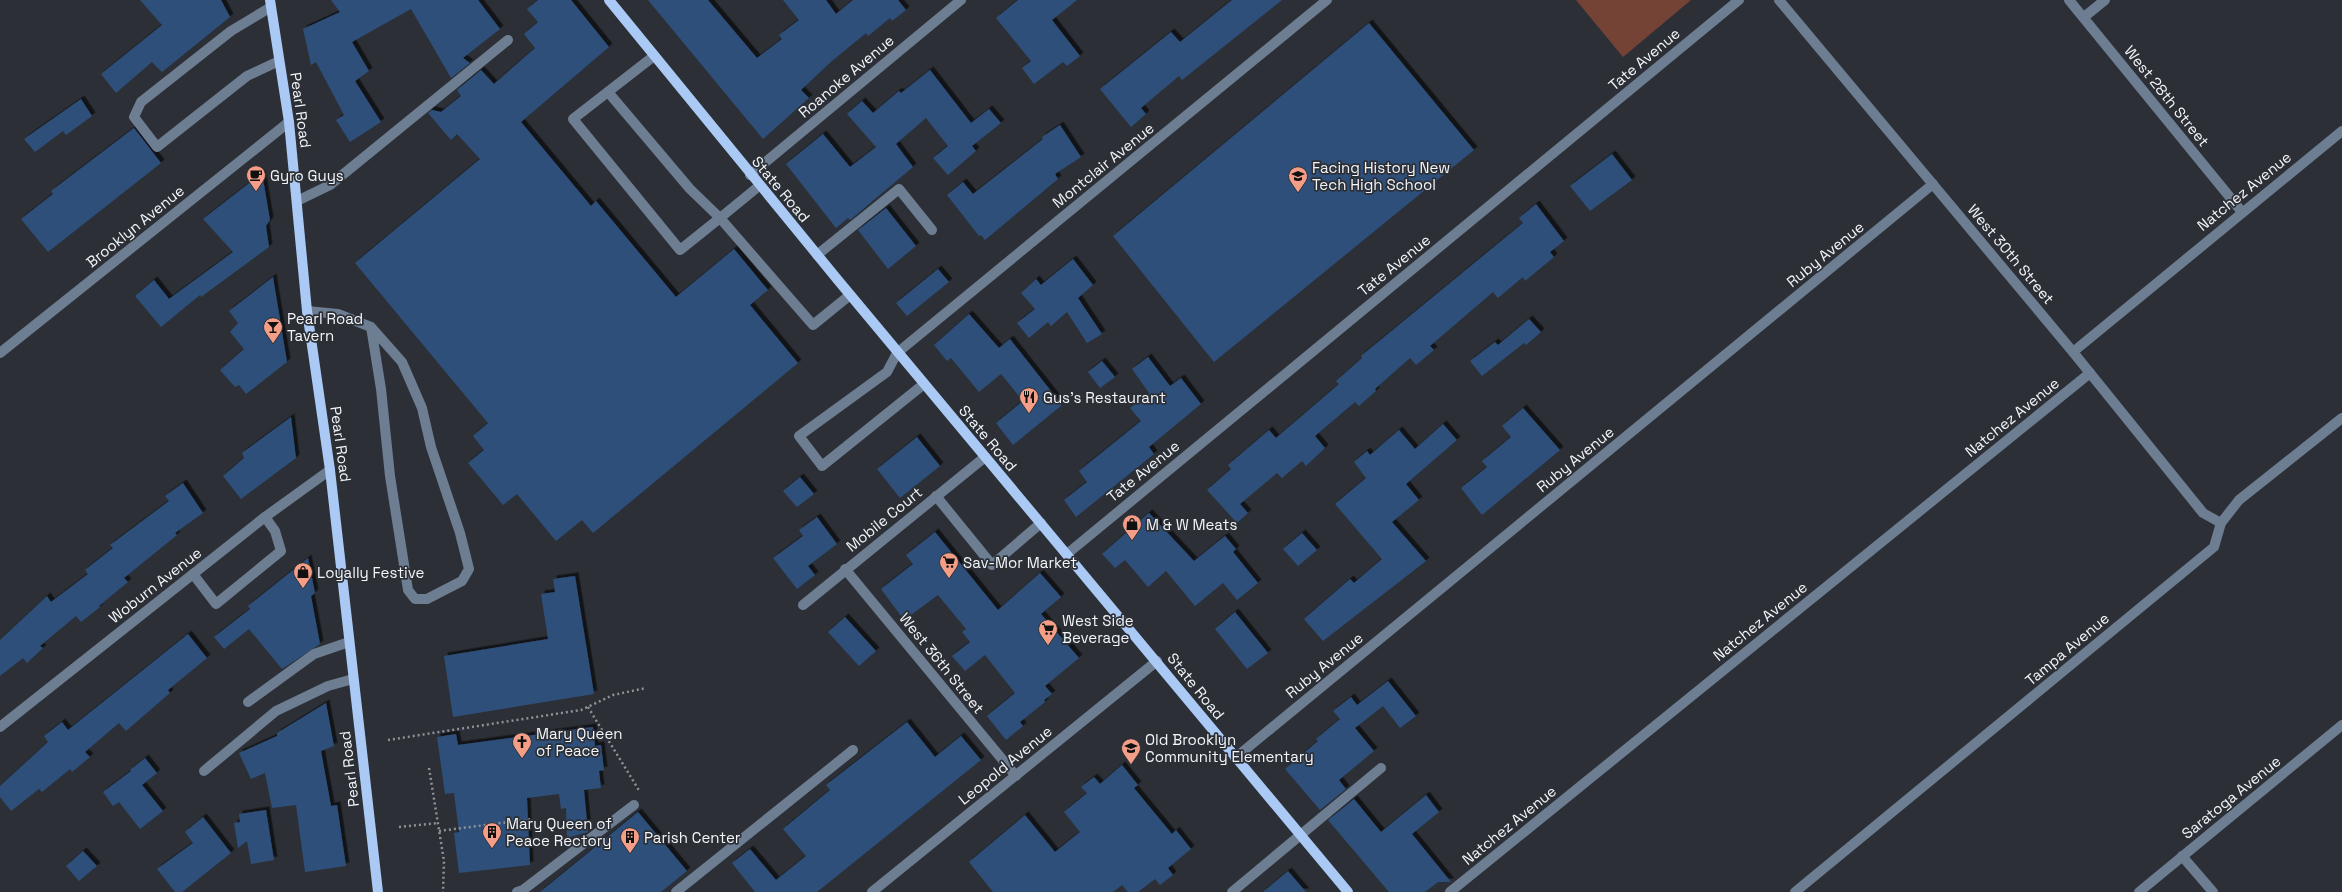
<svg xmlns="http://www.w3.org/2000/svg" width="2342" height="892" font-family="'Space Grotesk',sans-serif">
<style>
.green{fill:#754336}
.building{fill:#2e4f7a;filter:url(#shadow)}
.lines{fill:none;stroke-linecap:round;stroke-linejoin:round}
.path{stroke:#8f9398;stroke-width:2.5;stroke-dasharray:2 3;stroke-linecap:butt}
.minor{stroke:#6d7d92;stroke-width:10}
.major{stroke:#aac9f5;stroke-width:10}
.labels{text-anchor:middle;dominant-baseline:central;stroke-width:3.5;stroke-linejoin:round;paint-order:stroke}
.street-label{font-size:15px;fill:#f2f5f9;stroke:#2c3036}
.poi-label{font-size:15px;fill:#f2f5f9;stroke:#2c3036;text-anchor:start}
</style>
<defs>
<filter id="shadow"><feDropShadow dx="3.5" dy="-3.5" stdDeviation="0" flood-color="#0009"/></filter>
</defs>
<rect width="100%" height="100%" fill="#2c3036"/>
<!-- green -->
<path class="green" d="M1576,0H1691L1623,57Z"/>
<!-- building -->
<g class="building">
<path d="M140,0H221L230,17L162,72L152,62L116,93L101,74L162,25Z"/>
<path d="M331,0H478L500,29L463,58L470,63L451,78L411,9L352,42L369,71L355,81L381,122L350,142L336,120L344,115L316,62L311,65L303,29L340,12Z"/>
<path d="M538,0H571L609,47L521,122L591,206L596,201L676,297L734,249L768,290L750,305L798,363L593,533L582,520L556,541L517,494L503,505L468,463L484,450L473,436L488,423L355,263L480,159L457,134L451,140L428,113L432,110L441,112L461,96L457,90L481,70L494,84L535,48L524,34L538,22L527,9Z"/>
<path d="M648,0H708L757,58L782,39L779,35L799,20L783,0H826L836,14L853,0H898L906,10L892,21L890,18L868,36L866,33L832,61L801,90L809,98L763,139Z"/>
<path d="M1018,0H1077L1052,20L1080,56L1067,66L1063,62L1034,84L1022,68L1031,61L996,18Z"/>
<path d="M1232,0H1282L1182,80L1179,76L1141,108L1146,114L1131,127L1100,89L1171,32L1180,42Z"/>
<path d="M1369,23L1474,150L1214,362L1113,236Z"/>
<path d="M930,70L971,123L989,109L1001,123L972,146L976,151L948,175L933,158L948,146L926,118L896,144L913,167L850,220L848,218L836,228L786,164L823,134L850,167L876,147L847,114L862,101L873,113L899,91L901,93Z"/>
<path d="M81,99L92,116L66,135L63,131L35,152L24,139Z"/>
<path d="M1060,125L1081,157L1055,174L1058,179L985,240L981,235L979,236L947,195L963,182L973,194L1043,139L1042,137Z"/>
<path d="M134,128L161,163L48,252L21,219L53,194L51,191Z"/>
<path d="M1612,154L1632,180L1590,211L1570,186Z"/>
<path d="M262,173L270,220L266,226L269,247L201,297L200,295L161,327L135,296L154,280L169,299L233,252L203,219Z"/>
<path d="M1536,204L1564,241L1550,252L1554,257L1525,281L1523,277L1498,298L1493,292L1430,346L1434,350L1416,365L1410,358L1375,389L1376,391L1359,406L1355,402L1315,436L1325,448L1306,466L1302,461L1282,478L1277,473L1240,504L1248,513L1237,523L1207,490L1231,469L1228,465L1269,430L1276,438L1339,384L1336,381L1362,358L1361,356L1523,223L1519,218Z"/>
<path d="M886,208L916,246L888,269L858,230Z"/>
<path d="M1073,259L1093,285L1078,298L1102,334L1087,343L1067,312L1051,326L1048,322L1029,338L1017,323L1035,309L1021,293L1036,279L1041,285Z"/>
<path d="M938,269L949,282L907,316L896,303Z"/>
<path d="M273,277L287,362L246,394L239,385L235,387L220,370L244,349L230,332L238,323L229,311Z"/>
<path d="M969,314L999,348L1010,339L1062,405L1013,445L996,423L1023,401L1001,374L979,392L951,358L947,361L934,345Z"/>
<path d="M1529,319L1541,332L1526,345L1524,343L1482,376L1470,361L1495,342L1498,345Z"/>
<path d="M1148,357L1170,386L1181,378L1201,404L1149,447L1154,454L1076,517L1064,500L1087,482L1079,471L1141,421L1130,408L1149,393L1132,369Z"/>
<path d="M1102,361L1115,377L1100,388L1088,372Z"/>
<path d="M1523,408L1560,450L1482,515L1461,488L1487,467L1482,461L1511,437L1502,426Z"/>
<path d="M291,417L296,458L241,499L223,476L244,458L242,453Z"/>
<path d="M1443,424L1457,440L1406,484L1419,500L1392,522L1426,561L1323,641L1304,619L1350,579L1354,583L1382,559L1335,504L1366,478L1354,462L1367,451L1370,455L1399,430L1415,449Z"/>
<path d="M917,437L940,466L900,498L877,469Z"/>
<path d="M800,477L814,494L797,507L783,491Z"/>
<path d="M183,483L203,513L175,533L177,535L124,578L128,582L99,606L100,607L81,622L76,616L40,646L43,648L27,663L23,658L0,676V640L47,596L51,602L88,574L85,570L113,548L110,545L169,501L165,496Z"/>
<path d="M1149,513L1194,561L1225,536L1236,549L1233,552L1258,583L1237,600L1223,583L1195,606L1166,571L1148,587L1125,560L1115,568L1102,554Z"/>
<path d="M817,517L837,544L808,566L815,575L797,589L773,558L803,536L799,530Z"/>
<path d="M935,532L998,610L1040,573L1061,597L1041,614L1079,658L1045,686L1052,694L1044,700L1045,702L1020,722L1023,726L1006,740L987,716L1015,693L985,655L965,671L952,656L970,642L962,632L966,629L938,595L904,620L881,589L913,564L906,555Z"/>
<path d="M1302,533L1317,550L1298,566L1283,549Z"/>
<path d="M308,558L315,593L311,596L320,644L282,669L249,629L224,649L214,637L250,609L248,606Z"/>
<path d="M575,576L594,694L453,717L444,656L548,639L541,594L555,592L553,579Z"/>
<path d="M1235,612L1268,653L1247,669L1215,629Z"/>
<path d="M845,617L876,651L859,666L828,632Z"/>
<path d="M188,634L207,658L168,690L170,693L126,731L119,723L85,752L90,757L72,772L70,769L42,792L39,789L11,811L0,797V786L48,742L44,736L62,722L68,730Z"/>
<path d="M1388,681L1416,716L1400,728L1383,706L1355,728L1374,751L1339,780L1346,789L1320,810L1285,769L1318,741L1316,739L1340,719L1333,711L1351,697L1357,705Z"/>
<path d="M326,703L334,746L321,751L331,806L337,805L346,866L305,872L296,805L272,808L265,773L251,779L239,753L277,736V733Z"/>
<path d="M907,722L935,757L961,736L981,760L817,892H755L732,863L750,849L776,880L806,856L783,829L830,790L826,785Z"/>
<path d="M593,727L595,746L601,745L604,770L599,771L601,788L584,790L588,832L567,838L566,808L561,809L559,794L527,798L530,865L459,873L454,833L459,832L454,793L445,794L437,737L456,734L458,745Z"/>
<path d="M145,758L157,773L142,785L163,811L140,829L119,802L113,806L103,792L131,771L130,770Z"/>
<path d="M1122,765L1138,785L1134,788L1172,834L1176,830L1191,849L1168,868L1173,875L1160,885L1155,879L1138,892H1128L1122,885L1113,892H993L969,862L1025,815L1055,852L1080,832L1064,812L1087,793L1081,787L1094,777L1100,784Z"/>
<path d="M1426,795L1439,812L1412,834L1451,882H1438L1425,892H1389L1328,820L1354,799L1381,832Z"/>
<path d="M266,810L274,860L251,864L247,841L238,848L234,823L240,822L239,814Z"/>
<path d="M638,812L687,871L661,892H540Z"/>
<path d="M203,817L231,853L182,892H175L157,869L193,843L185,832Z"/>
<path d="M83,851L97,866L79,881L66,866Z"/>
<path d="M1288,871L1306,892H1263Z"/>
</g>
<g class="lines">
<!-- path -->
<g class="path">
<path d="M588,707L640,792"/>
<path d="M388,740L581,710L613,695L646,688"/>
<path d="M429,768L444,861L443,892"/>
<path d="M399,827L438,823"/>
<path d="M439,831L532,819"/>
</g>
<!-- minor -->
<g class="minor">
<path d="M1779,0L2073,352L2203,513L2221,523"/>
<path d="M2069,0L2242,212"/>
<path d="M271,7L231,31L141,102L134,117L157,147L247,76L279,61"/>
<path d="M2084,17L2105,0"/>
<path d="M654,56L573,119L680,250L720,218L813,325L850,295"/>
<path d="M608,92L690,189L720,218L759,186"/>
<path d="M750,175L961,0"/>
<path d="M297,201L330,185L508,40"/>
<path d="M817,255L899,189L932,230"/>
<path d="M307,311L338,314L371,327L402,362L422,408L431,447L460,533L469,569L462,581L427,599H415L408,590L390,476L381,389L371,327"/>
<path d="M2073,352L2342,131"/>
<path d="M0,353L289,122"/>
<path d="M924,384L822,466L799,436L887,372L897,353L1327,0"/>
<path d="M936,496L992,565L1041,523"/>
<path d="M1067,554L1739,0"/>
<path d="M845,569L1016,776"/>
<path d="M193,574L216,604L281,551L275,531L265,517"/>
<path d="M803,605L985,457"/>
<path d="M248,702L314,654L349,642"/>
<path d="M0,727L265,517L330,470"/>
<path d="M1235,758L1933,184"/>
<path d="M204,771L276,711L328,686L353,679"/>
<path d="M2182,856L2213,892"/>
<path d="M517,892L523,890L634,805"/>
<path d="M676,892L853,750"/>
<path d="M872,892L1157,661"/>
<path d="M1232,892L1381,768"/>
<path d="M1450,892L2090,373"/>
<path d="M1795,892L2214,547L2221,523L2239,500L2342,418"/>
<path d="M2139,892L2342,725"/>
</g>
<!-- major -->
<g class="major">
<path d="M270,0L289,122L307,311L330,470L378,892"/>
<path d="M609,0L837,279L1348,892"/>
</g>
</g>
<!-- icons -->
<defs>
<symbol id="cafe-pin" viewBox="-11 -11 22 30"><path d="M0 17L-7.5 6A9.5 9.5 0 1 1 7.5 6Z" fill="#f49e88" stroke="#2c3036"/><path d="M-5.5-4.5H6V0H3Q3 3.5 0 3.5H-2.5Q-5.5 3.5-5.5 0ZM3-3.2v2h1.7v-2ZM-6 4.5H4V6H-6Z" fill="#111"/></symbol>
<symbol id="school-pin" viewBox="-11 -11 22 30"><path d="M0 17L-7.5 6A9.5 9.5 0 1 1 7.5 6Z" fill="#f49e88" stroke="#2c3036"/><path d="M0-5L7-2L0 1L-7-2ZM-4 1L0 2.5L4 1V4Q0 6-4 4Z" fill="#111"/></symbol>
<symbol id="bar-pin" viewBox="-11 -11 22 30"><path d="M0 17L-7.5 6A9.5 9.5 0 1 1 7.5 6Z" fill="#f49e88" stroke="#2c3036"/><path d="M-6-5H6L.8 .8V4.5H3.5V6h-7V4.5H-.8V.8Z" fill="#111"/></symbol>
<symbol id="restaurant-pin" viewBox="-11 -11 22 30"><path d="M0 17L-7.5 6A9.5 9.5 0 1 1 7.5 6Z" fill="#f49e88" stroke="#2c3036"/><path d="M-5-6h1v4h1v-4h1v4h1v-4h1v5L-1.5 .5V6h-2V.5L-5-1ZM5-6V6H3V1.5H1.5Q1.5-4 5-6Z" fill="#111"/></symbol>
<symbol id="shop-pin" viewBox="-11 -11 22 30"><path d="M0 17L-7.5 6A9.5 9.5 0 1 1 7.5 6Z" fill="#f49e88" stroke="#2c3036"/><path d="M-5-2.5h2.3a2.7 3.5 0 0 1 5.4 0H5L5.5 6h-11ZM-1.5-2.5h3a1.5 2.3 0 0 0-3 0Z" fill="#111"/></symbol>
<symbol id="supermarket-pin" viewBox="-11 -11 22 30"><path d="M0 17L-7.5 6A9.5 9.5 0 1 1 7.5 6Z" fill="#f49e88" stroke="#2c3036"/><path d="M-6-5.5h2.5l.6 2H6L4.5 2H-2.5L-4.4-4H-6ZM-1.5 3.2a1.3 1.3 0 1 0 .1 0ZM3 3.2a1.3 1.3 0 1 0 .1 0Z" fill="#111"/></symbol>
<symbol id="church-pin" viewBox="-11 -11 22 30"><path d="M0 17L-7.5 6A9.5 9.5 0 1 1 7.5 6Z" fill="#f49e88" stroke="#2c3036"/><path d="M-1.2-6h2.4v3.5h3.3v2.4h-3.3V6h-2.4V-.1h-3.3v-2.4h3.3Z" fill="#111"/></symbol>
<symbol id="building-pin" viewBox="-11 -11 22 30"><path d="M0 17L-7.5 6A9.5 9.5 0 1 1 7.5 6Z" fill="#f49e88" stroke="#2c3036"/><path d="M-4-6H4V6H1V3H-1V6H-4ZM-2.5-4.3h1.7v1.8h-1.7ZM.8-4.3h1.7v1.8H.8ZM-2.5-1h1.7V.8h-1.7ZM.8-1h1.7V.8H.8Z" fill="#111"/></symbol>
</defs>
<g fill-rule="evenodd">
<use href="#cafe-pin" x="245" y="164" width="22" height="30"/>
<use href="#school-pin" x="1287" y="165" width="22" height="30"/>
<use href="#bar-pin" x="262" y="316" width="22" height="30"/>
<use href="#restaurant-pin" x="1018" y="386" width="22" height="30"/>
<use href="#shop-pin" x="1121" y="513" width="22" height="30"/>
<use href="#supermarket-pin" x="938" y="551" width="22" height="30"/>
<use href="#shop-pin" x="292" y="561" width="22" height="30"/>
<use href="#supermarket-pin" x="1037" y="618" width="22" height="30"/>
<use href="#church-pin" x="511" y="731" width="22" height="30"/>
<use href="#school-pin" x="1120" y="737" width="22" height="30"/>
<use href="#building-pin" x="481" y="821" width="22" height="30"/>
<use href="#building-pin" x="619" y="826" width="22" height="30"/>
</g>
<g class="labels">
<!-- street labels -->
<g class="street-label">
<text transform="translate(1644 59) rotate(-40)">Tate Avenue</text>
<text transform="translate(846 76) rotate(-40)">Roanoke Avenue</text>
<text transform="translate(2167 96) rotate(51)">West 28th Street</text>
<text transform="translate(301 110) rotate(82)">Pearl Road</text>
<text transform="translate(1103 165) rotate(-39)">Montclair Avenue</text>
<text transform="translate(781 189) rotate(50)">State Road</text>
<text transform="translate(2244 191) rotate(-39)">Natchez Avenue</text>
<text transform="translate(135 226) rotate(-39)">Brooklyn Avenue</text>
<text transform="translate(1825 254) rotate(-39)">Ruby Avenue</text>
<text transform="translate(2011 254) rotate(50)">West 30th Street</text>
<text transform="translate(1394 265) rotate(-39)">Tate Avenue</text>
<text transform="translate(2012 417) rotate(-39)">Natchez Avenue</text>
<text transform="translate(988 438) rotate(50)">State Road</text>
<text transform="translate(341 444) rotate(82)">Pearl Road</text>
<text transform="translate(1575 459) rotate(-39)">Ruby Avenue</text>
<text transform="translate(1143 471) rotate(-39)">Tate Avenue</text>
<text transform="translate(884 519) rotate(-39)">Mobile Court</text>
<text transform="translate(155 585) rotate(-38)">Woburn Avenue</text>
<text transform="translate(1760 621) rotate(-39)">Natchez Avenue</text>
<text transform="translate(2067 649) rotate(-40)">Tampa Avenue</text>
<text transform="translate(942 663) rotate(51)">West 36th Street</text>
<text transform="translate(1324 665) rotate(-39)">Ruby Avenue</text>
<text transform="translate(1196 686) rotate(51)">State Road</text>
<text transform="translate(1005 765) rotate(-39)">Leopold Avenue</text>
<text transform="translate(349 769) rotate(-97)">Pearl Road</text>
<text transform="translate(2231 797) rotate(-39)">Saratoga Avenue</text>
<text transform="translate(1509 825) rotate(-39)">Natchez Avenue</text>
</g>
<!-- poi labels -->
<g class="poi-label">
<text x="1312" y="167">Facing History New<tspan x="1312" dy="17">Tech High School</tspan></text>
<text x="270" y="175">Gyro Guys</text>
<text x="287" y="318">Pearl Road<tspan x="287" dy="17">Tavern</tspan></text>
<text x="1043" y="397">Gus's Restaurant</text>
<text x="1146" y="524">M &amp; W Meats</text>
<text x="963" y="562">Sav-Mor Market</text>
<text x="317" y="572">Loyally Festive</text>
<text x="1062" y="620">West Side<tspan x="1062" dy="17">Beverage</tspan></text>
<text x="536" y="733">Mary Queen<tspan x="536" dy="17">of Peace</tspan></text>
<text x="1145" y="739">Old Brooklyn<tspan x="1145" dy="17">Community Elementary</tspan></text>
<text x="506" y="823">Mary Queen of<tspan x="506" dy="17">Peace Rectory</tspan></text>
<text x="644" y="837">Parish Center</text>
</g>
</g>
</svg>
